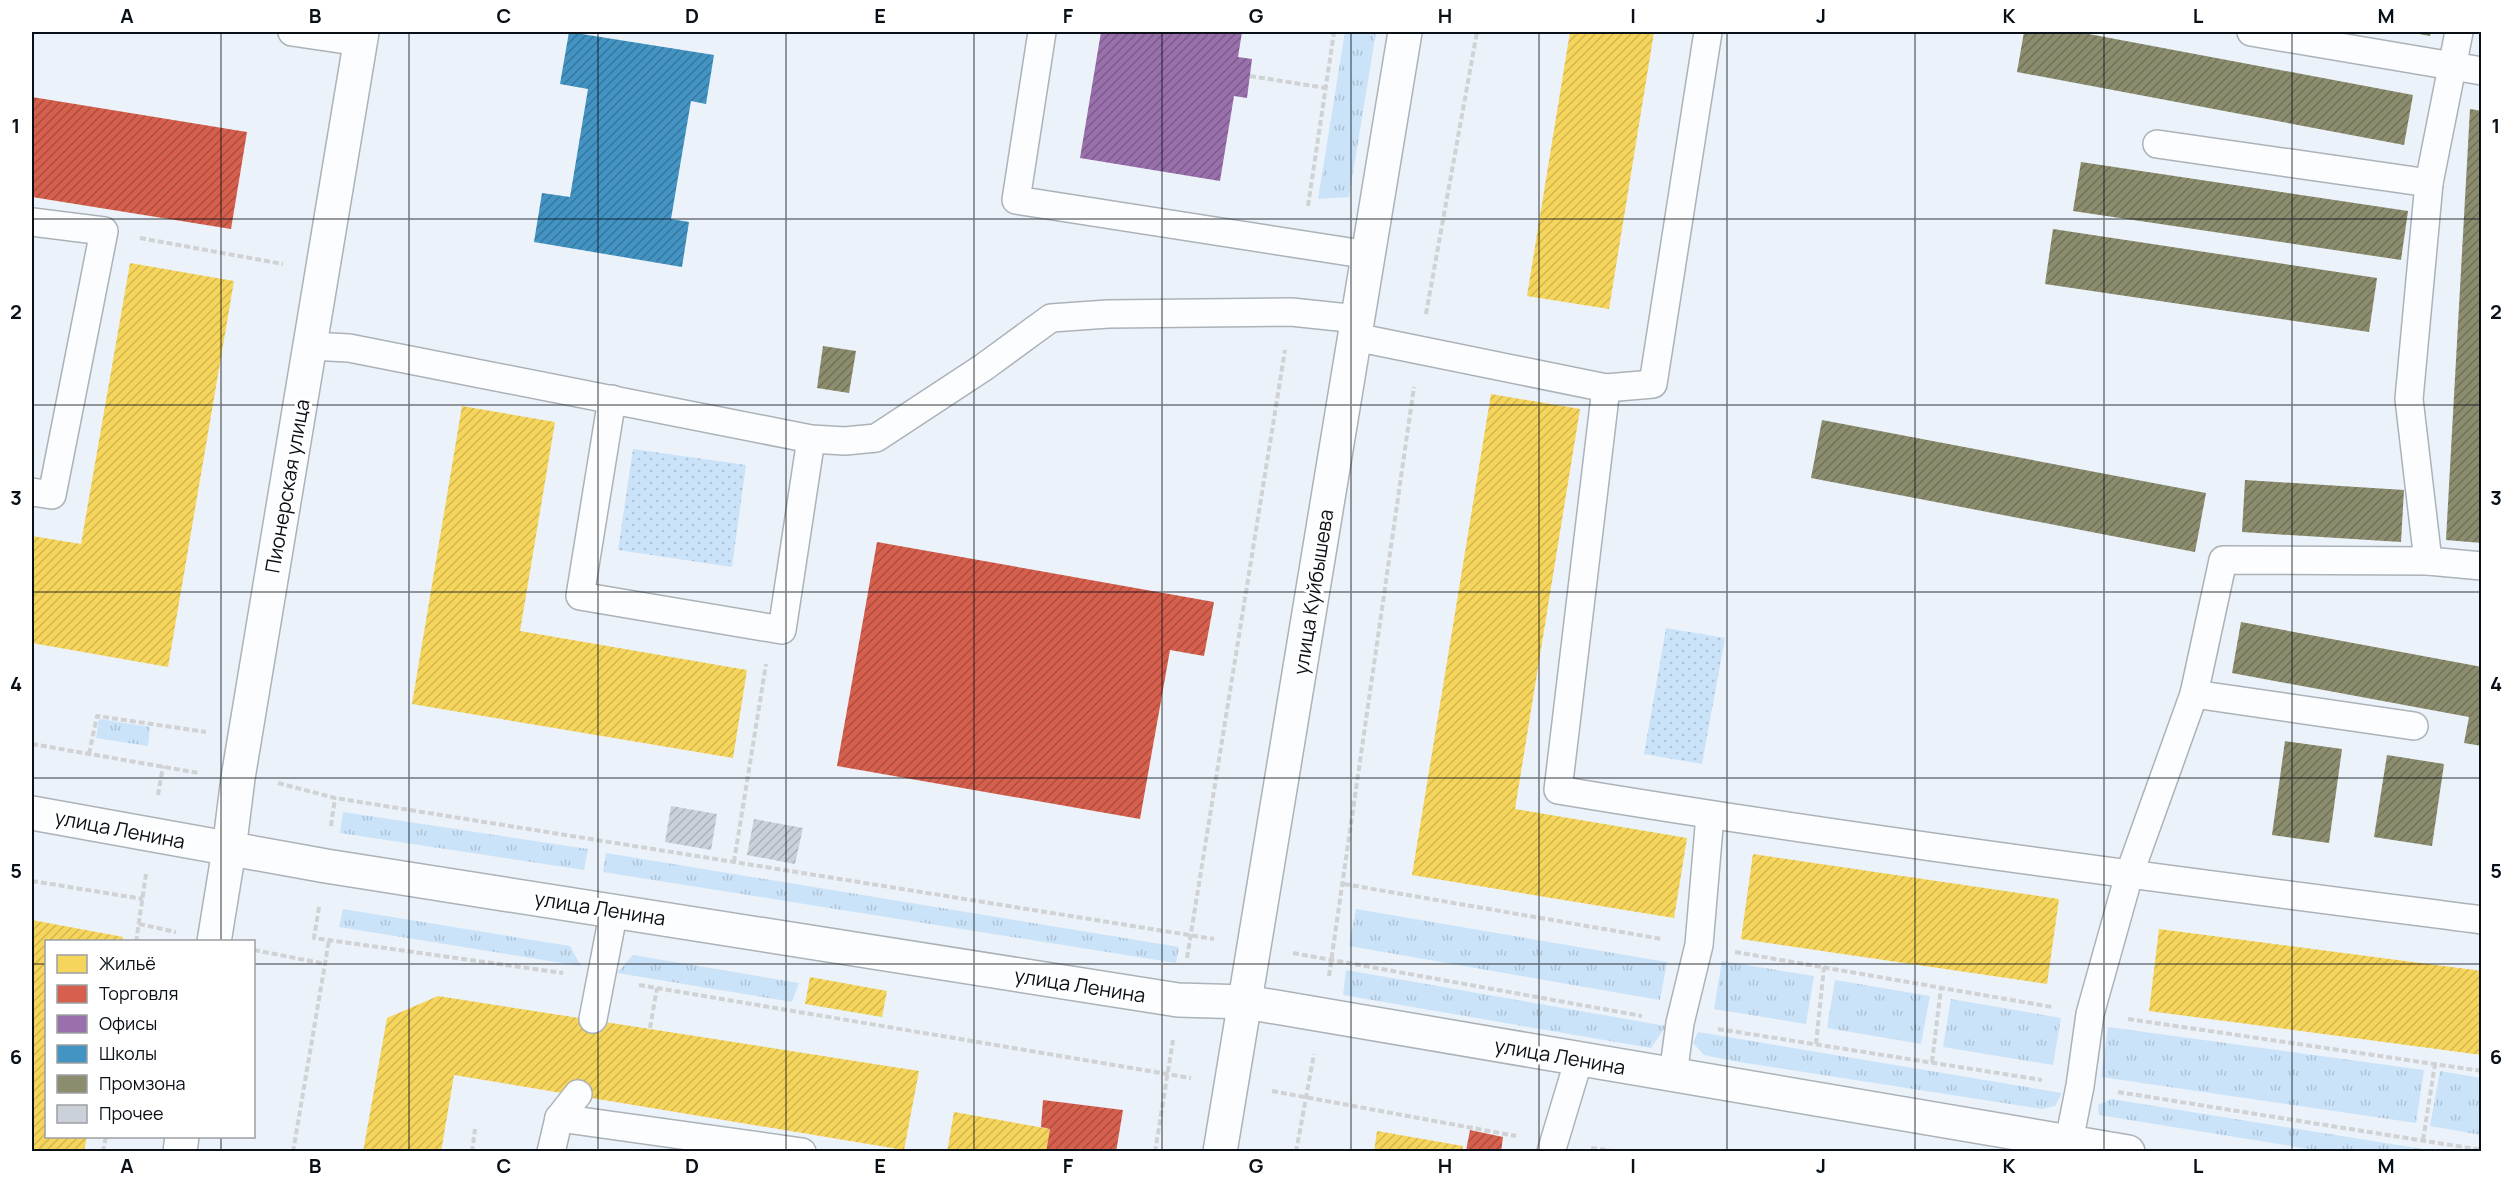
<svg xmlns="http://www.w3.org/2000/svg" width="2513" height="1183" font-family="Manrope,sans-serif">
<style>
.grass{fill:url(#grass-tufts)}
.park{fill:url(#park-dots)}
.homes{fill:url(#homes-hatch)}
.shops{fill:url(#shops-hatch)}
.offices{fill:url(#offices-hatch)}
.schools{fill:url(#schools-hatch)}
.industry{fill:url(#industry-hatch)}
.building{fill:url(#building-hatch)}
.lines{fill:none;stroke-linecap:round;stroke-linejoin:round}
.service-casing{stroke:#abb2b8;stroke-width:30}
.minor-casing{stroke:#abb2b8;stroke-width:36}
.tertiary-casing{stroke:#abb2b8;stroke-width:36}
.path{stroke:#d0d2d4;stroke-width:4;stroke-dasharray:6 3;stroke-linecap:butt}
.service{stroke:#fcfdfe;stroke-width:27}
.minor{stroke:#fcfdfe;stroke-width:33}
.tertiary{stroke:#fcfdfe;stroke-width:33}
.grid{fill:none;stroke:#091017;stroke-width:1.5;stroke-opacity:0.55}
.labels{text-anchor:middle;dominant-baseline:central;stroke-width:6;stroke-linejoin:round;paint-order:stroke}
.street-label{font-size:20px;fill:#091017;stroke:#fff}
.neatline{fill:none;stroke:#091017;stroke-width:2}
.grid-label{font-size:20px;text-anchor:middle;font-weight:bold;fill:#091017}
</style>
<defs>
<pattern id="grass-tufts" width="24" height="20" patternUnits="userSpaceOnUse" patternTransform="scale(1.5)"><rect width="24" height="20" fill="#cbe3f9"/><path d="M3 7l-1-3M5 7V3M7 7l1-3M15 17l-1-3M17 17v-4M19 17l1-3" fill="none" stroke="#adc2d5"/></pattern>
<pattern id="park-dots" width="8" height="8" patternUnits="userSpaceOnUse" patternTransform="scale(1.5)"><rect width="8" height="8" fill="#cbe3f9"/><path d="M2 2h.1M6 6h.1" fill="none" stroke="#adc2d5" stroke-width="1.8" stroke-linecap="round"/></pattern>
<pattern id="homes-hatch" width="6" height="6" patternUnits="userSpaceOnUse" patternTransform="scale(1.5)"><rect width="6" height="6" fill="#f6d55c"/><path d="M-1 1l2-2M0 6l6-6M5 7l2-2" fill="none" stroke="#d2b64f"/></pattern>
<pattern id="shops-hatch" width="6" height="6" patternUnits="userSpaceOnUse" patternTransform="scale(1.5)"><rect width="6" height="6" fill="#d6604d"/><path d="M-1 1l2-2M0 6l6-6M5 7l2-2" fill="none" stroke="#ac4e3f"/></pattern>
<pattern id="offices-hatch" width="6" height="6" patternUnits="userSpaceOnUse" patternTransform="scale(1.5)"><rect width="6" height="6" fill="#9970ab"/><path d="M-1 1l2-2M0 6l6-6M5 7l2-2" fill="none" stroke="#7b5b8a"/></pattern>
<pattern id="schools-hatch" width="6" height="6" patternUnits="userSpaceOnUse" patternTransform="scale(1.5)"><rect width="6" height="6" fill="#4393c3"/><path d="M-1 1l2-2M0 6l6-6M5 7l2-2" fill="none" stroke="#36779d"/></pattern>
<pattern id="industry-hatch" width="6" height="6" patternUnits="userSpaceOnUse" patternTransform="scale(1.5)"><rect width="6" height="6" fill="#8c8c6e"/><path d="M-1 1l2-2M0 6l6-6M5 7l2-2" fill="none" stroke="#717159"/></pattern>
<pattern id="building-hatch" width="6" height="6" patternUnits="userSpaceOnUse" patternTransform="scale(1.5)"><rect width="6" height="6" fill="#cad1d8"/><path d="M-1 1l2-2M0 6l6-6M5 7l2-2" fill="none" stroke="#acb2b9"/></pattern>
</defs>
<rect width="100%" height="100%" fill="#ebf2f9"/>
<!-- grass -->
<g class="grass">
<path d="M1345,32H1376L1349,197L1318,199Z"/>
<path d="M99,719L150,727L148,746L96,738Z"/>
<path d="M343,812L588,849L584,870L340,833Z"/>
<path d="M606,853L1179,947L1176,963L603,872Z"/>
<path d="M343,909L570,946L581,966L339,927Z"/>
<path d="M1356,909L1667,962L1660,1000L1349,946Z"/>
<path d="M633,955L799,983L792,1002L617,973Z"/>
<path d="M1722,961L1814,976L1806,1024L1714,1009Z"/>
<path d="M1346,970L1666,1026L1651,1048L1343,995Z"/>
<path d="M1835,980L1930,996L1921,1044L1827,1028Z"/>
<path d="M1951,999L2061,1018L2053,1065L1943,1047Z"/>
<path d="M2108,1027L2424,1070L2416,1123L2101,1077Z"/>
<path d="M1698,1032L2062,1093L2055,1106L2042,1109L1739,1062L1704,1055L1693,1043Z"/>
<path d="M2440,1071L2481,1078V1135L2430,1126Z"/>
<path d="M2111,1099L2435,1151H2322L2099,1115L2098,1105Z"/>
</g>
<!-- park -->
<g class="park">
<path d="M633,449L746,465L732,567L618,550Z"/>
<path d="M1666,628L1725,638L1702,764L1644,754Z"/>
</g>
<!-- homes -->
<g class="homes">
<path d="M1570,32H1654L1609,309L1527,296Z"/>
<path d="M130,263L234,281L168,667L32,643V536L81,544Z"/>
<path d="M1491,394L1580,409L1515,809L1687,838L1674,918L1412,875Z"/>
<path d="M462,406L555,422L520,631L747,670L733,758L412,704Z"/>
<path d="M1753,854L2059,899L2047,984L1741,939Z"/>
<path d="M32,920L123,937L122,942H46V1136H87L84,1152H32Z"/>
<path d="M2159,929L2482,971V1055L2149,1011Z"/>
<path d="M810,977L887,991L882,1017L805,1004Z"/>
<path d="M438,996L919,1071L904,1150L454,1075L441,1152H363L387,1018Z"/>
<path d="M954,1112L1050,1129L1046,1152H947Z"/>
<path d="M1377,1131L1463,1146L1462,1152H1374Z"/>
</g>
<!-- shops -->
<g class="shops">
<path d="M32,97L247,132L231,229L32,197Z"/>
<path d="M877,542L1214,602L1204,656L1170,650L1140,819L837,766Z"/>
<path d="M1043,1100L1123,1110L1116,1152H1046L1050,1129L1041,1127Z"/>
<path d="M1470,1130L1503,1137L1501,1152L1466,1151Z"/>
</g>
<!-- offices -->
<path class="offices" d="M1101,32H1242L1238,57L1252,59L1247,98L1234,96L1220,181L1080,158Z"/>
<!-- schools -->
<path class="schools" d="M569,32L714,55L706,104L691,101L671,219L689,222L682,267L534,242L542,193L570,197L588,89L560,84Z"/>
<!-- industry -->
<g class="industry">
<path d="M2024,32H2078L2413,95L2404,145L2017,72Z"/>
<path d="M2409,32H2431L2430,36Z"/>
<path d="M2470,109L2482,111V543L2446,540Z"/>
<path d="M2081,162L2408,211L2401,260L2073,211Z"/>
<path d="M2053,229L2377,278L2369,332L2045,284Z"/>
<path d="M823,346L856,351L849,393L817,388Z"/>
<path d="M1822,420L2206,493L2195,552L1811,478Z"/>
<path d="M2245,480L2404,490L2401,542L2242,532Z"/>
<path d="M2241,622L2482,667V746L2464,743L2469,717L2232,673Z"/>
<path d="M2285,741L2342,749L2329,843L2272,835Z"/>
<path d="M2387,755L2444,764L2432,846L2374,837Z"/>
</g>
<!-- building -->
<g class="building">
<path d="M671,806L717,814L711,850L665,842Z"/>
<path d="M754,819L803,828L795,864L747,855Z"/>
</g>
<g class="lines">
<defs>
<g id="service">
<path d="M292,32L360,42"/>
<path d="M1042,32L1016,200L1369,255"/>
<path d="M2251,32L2482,71"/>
<path d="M2157,144L2429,183"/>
<path d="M32,222L104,231L52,495L32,492"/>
<path d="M1355,337L1606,388L1653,384L1708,32"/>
<path d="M310,346L349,348L811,439L845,441L876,438L984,367L1051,318L1108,314L1291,312L1358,319"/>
<path d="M1606,388L1558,790C1865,841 2173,880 2482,920"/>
<path d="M612,399L580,596L782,630L811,439"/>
<path d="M2428,561L2409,399L2429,183L2459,32"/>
<path d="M2194,694L2414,726"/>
<path d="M593,1019L614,910"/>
<path d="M1673,1075L1680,1023L1699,945L1710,815"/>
<path d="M559,1118L578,1094"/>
<path d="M2069,1141L2080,1086L2090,1014L2129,875L2194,694L2223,560L2428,561L2482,566"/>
<path d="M551,1152L559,1118L802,1152"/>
<path d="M1551,1152L1579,1059"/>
</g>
<g id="minor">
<path d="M229,850L238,778L362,32"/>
<path d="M1220,1152L1405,32"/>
</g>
<g id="tertiary">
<path d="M32,813L326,866L1178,1000L1246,1002L2128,1152"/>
<path d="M214,942L229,850"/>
<path d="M180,1152L182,1136"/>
</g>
</defs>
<!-- service casing -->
<use href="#service" class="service-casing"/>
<!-- minor casing -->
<use href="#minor" class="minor-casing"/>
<!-- tertiary casing -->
<use href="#tertiary" class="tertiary-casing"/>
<!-- path -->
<g class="path">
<path d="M1250,76L1326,88"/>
<path d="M1308,206L1334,32"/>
<path d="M140,238L283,264"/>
<path d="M1426,314L1477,32"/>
<path d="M32,744L199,773"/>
<path d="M89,754L97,716L206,732"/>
<path d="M278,783L335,798L1214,939"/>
<path d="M158,795L163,766"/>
<path d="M331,826L335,798"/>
<path d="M734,862L766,664"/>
<path d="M32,881L143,899"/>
<path d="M1344,884L1662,939"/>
<path d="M319,907L314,938L563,973"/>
<path d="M139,924L176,932"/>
<path d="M136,942L146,874"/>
<path d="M254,950L326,964"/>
<path d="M1735,952L2052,1007"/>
<path d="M1293,953L1642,1016"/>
<path d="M1187,958L1285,350"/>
<path d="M1329,976L1414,387"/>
<path d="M639,985L1191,1078"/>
<path d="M2128,1019L2482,1071"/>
<path d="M650,1028L657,988"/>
<path d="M1718,1029L2042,1080"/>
<path d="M1816,1044L1824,967"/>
<path d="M1932,1062L1941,988"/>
<path d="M1272,1091L1516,1136"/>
<path d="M2118,1092L2482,1150"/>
<path d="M2423,1140L2435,1064"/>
<path d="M1591,1148L1620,1152"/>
<path d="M103,1152L106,1136"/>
<path d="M293,1152L329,940"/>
<path d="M472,1152L475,1129"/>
<path d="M1155,1152L1173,1040"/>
<path d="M1296,1152L1314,1054"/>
</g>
<!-- service -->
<use href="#service" class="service"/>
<!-- minor -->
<use href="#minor" class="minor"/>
<!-- tertiary -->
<use href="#tertiary" class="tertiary"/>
</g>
<!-- grid -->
<path class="grid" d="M221,32V942M409,32V1152M598,32V1152M786,32V1152M974,32V1152M1162,32V1152M1351,32V1152M1539,32V1152M1727,32V1152M1915,32V1152M2104,32V1152M2292,32V1152M32,219H2482M32,405H2482M32,592H2482M32,778H2482M32,964H46M254,964H2482M221,1136V1152"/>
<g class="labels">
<!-- street labels -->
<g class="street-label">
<text transform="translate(287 486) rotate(-80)">Пионерская улица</text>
<text transform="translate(1313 592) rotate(-81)">улица Куйбышева</text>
<text transform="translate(120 829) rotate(11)">улица Ленина</text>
<text transform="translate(600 908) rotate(9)">улица Ленина</text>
<text transform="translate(1080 985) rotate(9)">улица Ленина</text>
<text transform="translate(1560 1056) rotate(10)">улица Ленина</text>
</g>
</g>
<!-- border -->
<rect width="2513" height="1183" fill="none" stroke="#ffffff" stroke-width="66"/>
<!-- legend -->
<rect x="45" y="940" width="210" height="198" fill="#ffffff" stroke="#9d9fa2" stroke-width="1.5"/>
<rect x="57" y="955" width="30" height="18" fill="#f6d55c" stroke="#9d9fa2" stroke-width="1.5"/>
<text x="99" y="970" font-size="18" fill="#091017">Жильё</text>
<rect x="57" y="985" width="30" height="18" fill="#d6604d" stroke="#9d9fa2" stroke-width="1.5"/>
<text x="99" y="1000" font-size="18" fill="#091017">Торговля</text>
<rect x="57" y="1015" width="30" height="18" fill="#9970ab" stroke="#9d9fa2" stroke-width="1.5"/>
<text x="99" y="1030" font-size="18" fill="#091017">Офисы</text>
<rect x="57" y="1045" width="30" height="18" fill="#4393c3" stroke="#9d9fa2" stroke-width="1.5"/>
<text x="99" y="1060" font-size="18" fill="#091017">Школы</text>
<rect x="57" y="1075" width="30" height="18" fill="#8c8c6e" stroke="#9d9fa2" stroke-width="1.5"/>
<text x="99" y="1090" font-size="18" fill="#091017">Промзона</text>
<rect x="57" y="1105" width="30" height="18" fill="#cad1d8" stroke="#9d9fa2" stroke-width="1.5"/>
<text x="99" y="1120" font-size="18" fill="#091017">Прочее</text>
<rect x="33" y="33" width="2447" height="1117" class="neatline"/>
<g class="grid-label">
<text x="127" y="23">A</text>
<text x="315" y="23">B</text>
<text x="504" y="23">C</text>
<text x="692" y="23">D</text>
<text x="880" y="23">E</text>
<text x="1068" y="23">F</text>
<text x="1256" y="23">G</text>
<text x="1445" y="23">H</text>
<text x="1633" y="23">I</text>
<text x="1821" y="23">J</text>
<text x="2009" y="23">K</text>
<text x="2198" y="23">L</text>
<text x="2386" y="23">M</text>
<text x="16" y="133">1</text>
<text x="2496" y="133">1</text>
<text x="16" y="319">2</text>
<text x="2496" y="319">2</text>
<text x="16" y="505">3</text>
<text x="2496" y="505">3</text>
<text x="16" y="691">4</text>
<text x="2496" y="691">4</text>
<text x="16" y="878">5</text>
<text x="2496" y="878">5</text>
<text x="16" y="1064">6</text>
<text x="2496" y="1064">6</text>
<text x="127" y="1173">A</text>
<text x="315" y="1173">B</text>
<text x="504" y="1173">C</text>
<text x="692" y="1173">D</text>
<text x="880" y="1173">E</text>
<text x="1068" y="1173">F</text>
<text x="1256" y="1173">G</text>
<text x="1445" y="1173">H</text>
<text x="1633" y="1173">I</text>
<text x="1821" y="1173">J</text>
<text x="2009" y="1173">K</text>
<text x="2198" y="1173">L</text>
<text x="2386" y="1173">M</text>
</g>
</svg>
